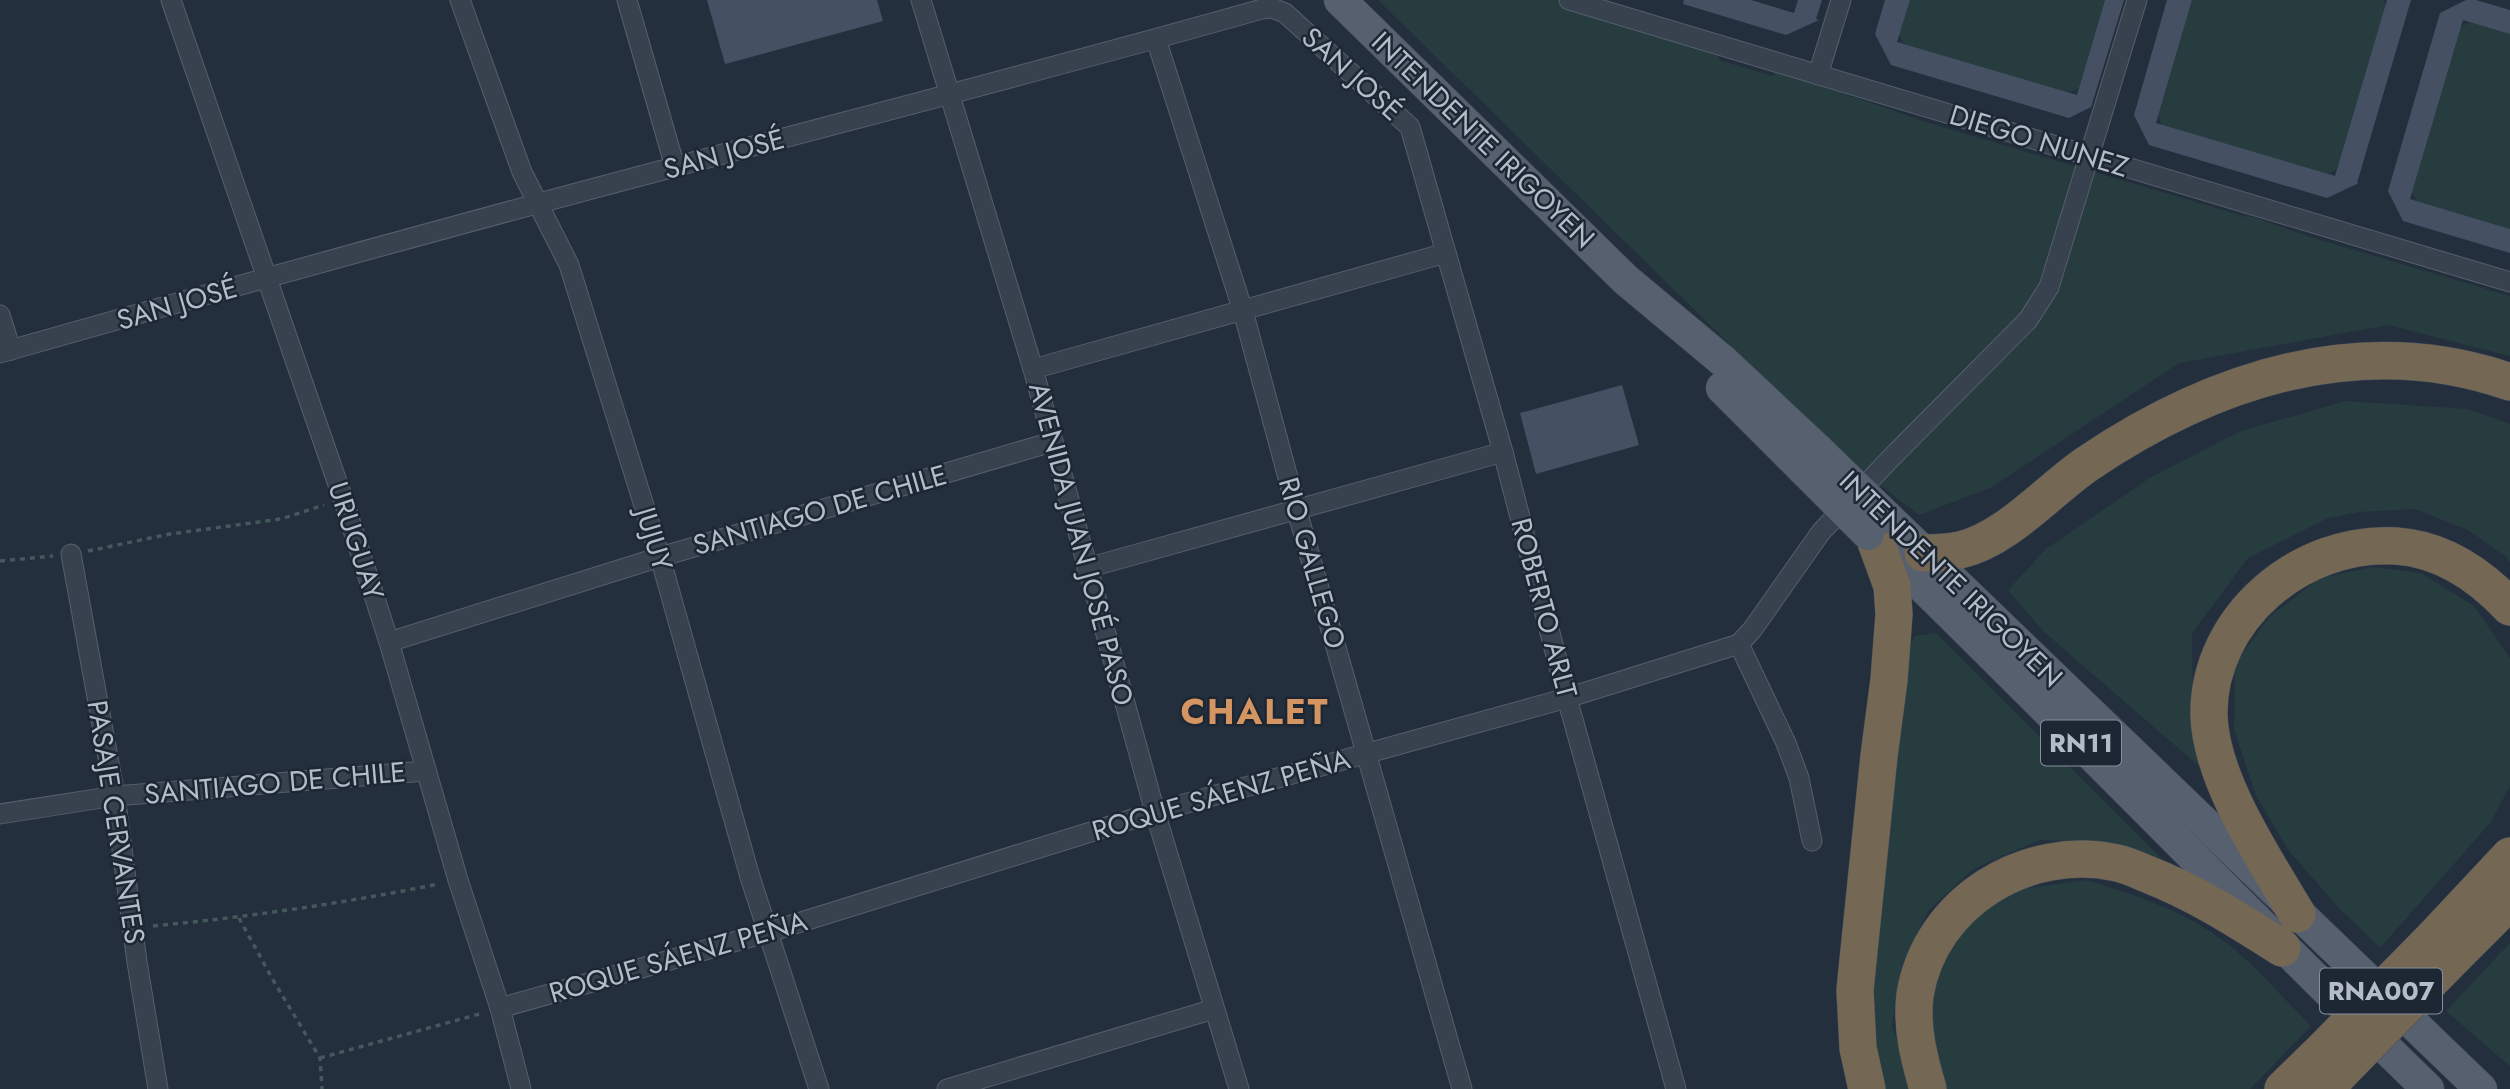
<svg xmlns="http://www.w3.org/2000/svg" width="2510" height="1089" font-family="Jost,sans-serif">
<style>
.green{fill:#263c3f}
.building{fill:#455162}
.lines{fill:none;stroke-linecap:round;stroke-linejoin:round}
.minor-casing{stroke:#565f6c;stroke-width:21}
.primary-casing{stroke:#414a57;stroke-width:33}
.motorway-casing{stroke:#434c59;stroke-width:38}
.path{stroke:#44595c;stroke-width:3.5;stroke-dasharray:5 5;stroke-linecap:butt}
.minor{stroke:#38414e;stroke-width:19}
.primary{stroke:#56606e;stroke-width:32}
.motorway{stroke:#746855;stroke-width:37}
.primary-bridge-casing{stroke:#414a57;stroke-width:33;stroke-linecap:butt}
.motorway-bridge-casing{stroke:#434c59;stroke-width:38;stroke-linecap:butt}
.primary-bridge{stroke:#56606e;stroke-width:32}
.motorway-bridge{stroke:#746855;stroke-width:37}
.labels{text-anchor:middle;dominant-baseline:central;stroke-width:5;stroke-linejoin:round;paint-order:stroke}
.shield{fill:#1d2633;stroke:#878f9c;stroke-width:2}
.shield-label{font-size:26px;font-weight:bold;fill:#b4bcc9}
.street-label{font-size:28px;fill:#b4bcc9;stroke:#1d2633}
.district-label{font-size:35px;font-weight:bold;letter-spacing:2px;fill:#d59563;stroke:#1d2633}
</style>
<rect width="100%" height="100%" fill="#242f3e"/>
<!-- green -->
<g class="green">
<path d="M1378,0H1592L1643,11L1718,54L1719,60L1772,76L1777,72L1774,69L1929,123L2246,217L2248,215L2310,237L2510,296V356L2388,325L2179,363L1992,487L1919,515L1851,463Z"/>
<path d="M1910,0H2105L2079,88L2069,93L1904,44L1899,35Z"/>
<path d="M2192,0H2383L2386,4L2337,169L2327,174L2162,125L2158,116Z"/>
<path d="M2471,22L2510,34V229L2417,201L2412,192L2461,27Z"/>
<path d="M2346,401L2468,409L2510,424V563L2506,557L2468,530L2415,509L2359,512L2328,518L2248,558L2192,633L2193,712L2208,774L2043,631L2008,590L2046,549L2151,477L2241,431Z"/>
<path d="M2373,567L2421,573L2474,606L2510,658V786L2490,823L2380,948L2339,908L2289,851L2256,796L2234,729L2235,664L2269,617L2320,578Z"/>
<path d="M1936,633L2171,868L2093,842L2040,840L1973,869L1928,911L1902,965L1892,1026L1914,1089H1885L1869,1020L1902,661L1915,636Z"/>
<path d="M2086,880C2139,896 2192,913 2235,950C2262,973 2286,1001 2311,1026L2250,1089H1947L1935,1059L1926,1004L1943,953L1976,914L2008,891Z"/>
<path d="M2510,943V1066L2446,1011Z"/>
</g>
<!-- building -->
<g class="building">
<path d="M707,0H877L883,21L725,64Z"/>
<path d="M1684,0H1751L1794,13L1798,0H1822L1816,19L1819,20L1786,35L1683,4Z"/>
<path d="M1885,0H1910L1897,42L2077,95L2105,0H2124L2091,107L2069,118L1891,65L1875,34Z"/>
<path d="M2167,0H2192L2156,123L2335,176L2387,0H2411L2357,183H2359L2327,198L2149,145L2134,115Z"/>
<path d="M2466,0H2476L2510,10V34L2463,20L2410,199L2510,229V253L2403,221L2388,191L2440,13Z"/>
<path d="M1622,385L1639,445L1536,474L1520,413Z"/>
</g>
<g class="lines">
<defs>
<g id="minor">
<path d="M171,0L343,499L389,642L458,880L500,1008L521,1089"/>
<path d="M460,0L522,172L569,265L660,557L750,877L819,1089"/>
<path d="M627,0L675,167"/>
<path d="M921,0L1033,369L1155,812L1239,1089"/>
<path d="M1569,0L2510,282"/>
<path d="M1156,39L1243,311L1297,511L1462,1089"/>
<path d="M1818,75L1841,0"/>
<path d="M0,315L11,350"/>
<path d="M0,353C225,289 451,226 678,166C873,114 1068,64 1262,9L1272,8L1285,13L1410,127L1503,452L1567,698L1676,1089"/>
<path d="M1033,369L1446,253"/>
<path d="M71,554L115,796L137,962L158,1089"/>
<path d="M1087,568L1503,452"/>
<path d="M389,642L660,557L1052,442"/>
<path d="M1739,644L1752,630L1821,532L1890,459L2028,320L2049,287L2137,0"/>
<path d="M0,814L115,796L426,771"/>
<path d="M500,1008L769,932L1155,812L1567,698L1739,644L1786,743L1799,778L1812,841"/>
<path d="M947,1089L1214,1009"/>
</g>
<g id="primary">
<path d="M1340,0L1626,280L1723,361L1819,451"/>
<path d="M1722,388L1803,469"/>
<path d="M1887,517L2481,1089"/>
<path d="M1875,540C2061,721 2241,908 2428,1089"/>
</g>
<g id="motorway">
<path d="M1923,553C1936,553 1948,553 1960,550C2006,540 2049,490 2087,464C2213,379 2361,330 2510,382"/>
<path d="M2297,914C2265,860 2211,780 2209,716C2207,618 2301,540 2396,546C2442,549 2480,575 2510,607"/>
<path d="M2437,934L2510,856"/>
<path d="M2454,957L2510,901"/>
<path d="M1867,1089L1858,1048L1855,990L1879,756L1889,680L1894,614L1892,586L1876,542"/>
<path d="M1928,1089C1919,1058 1911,1028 1915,995C1930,902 2027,843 2117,863C2127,865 2138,870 2147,874C2196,893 2238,920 2282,948"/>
<path d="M2283,1089L2325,1048"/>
<path d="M2325,1089L2344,1069"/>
</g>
</defs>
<!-- minor casing -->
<use href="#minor" class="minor-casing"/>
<!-- primary casing -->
<use href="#primary" class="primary-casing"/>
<!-- motorway casing -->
<use href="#motorway" class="motorway-casing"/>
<!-- path -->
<g class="path">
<path d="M88,551L170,534L281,519L324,505"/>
<path d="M0,561L53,556"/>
<path d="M239,918L273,980L320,1058L322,1089"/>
<path d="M153,926C249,917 344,903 439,884"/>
<path d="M320,1058L483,1013"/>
</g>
<!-- minor -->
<use href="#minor" class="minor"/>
<!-- primary -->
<use href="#primary" class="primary"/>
<!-- motorway -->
<use href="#motorway" class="motorway"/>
<defs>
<g id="primary-bridge">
<path d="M1819,451L1887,517"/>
<path d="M1803,469L1868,534"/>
</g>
<g id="motorway-bridge">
<path d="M2325,1048L2437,934"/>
<path d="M2344,1069L2454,957"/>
</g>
</defs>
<!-- primary-bridge casing -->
<use href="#primary-bridge" class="primary-bridge-casing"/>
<!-- motorway-bridge casing -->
<use href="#motorway-bridge" class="motorway-bridge-casing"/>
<!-- primary-bridge -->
<use href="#primary-bridge" class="primary-bridge"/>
<!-- motorway-bridge -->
<use href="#motorway-bridge" class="motorway-bridge"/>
</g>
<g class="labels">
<!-- shield labels -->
<g class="shield">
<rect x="2041" y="720.5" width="80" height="45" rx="5"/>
<rect x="2320" y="968.5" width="122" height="45" rx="5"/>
</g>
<g class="shield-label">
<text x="2081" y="743">RN11</text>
<text x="2381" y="991">RNA007</text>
</g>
<!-- street labels -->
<g class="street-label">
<text transform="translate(1352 74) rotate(42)">SAN JOSÉ</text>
<text transform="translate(1483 140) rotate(44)">INTENDENTE IRIGOYEN</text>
<text transform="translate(2039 141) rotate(17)">DIEGO NUNEZ</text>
<text transform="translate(724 154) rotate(-15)">SAN JOSÉ</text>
<text transform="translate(177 304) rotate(-16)">SAN JOSÉ</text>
<text transform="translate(820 510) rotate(-16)">SANTIAGO DE CHILE</text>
<text transform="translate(654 539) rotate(73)">JUJUY</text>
<text transform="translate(356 541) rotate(72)">URUGUAY</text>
<text transform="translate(1081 544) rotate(75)">AVENIDA JUAN JOSÉ PASO</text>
<text transform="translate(1312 563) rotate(74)">RIO GALLEGO</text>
<text transform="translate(1951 579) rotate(44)">INTENDENTE IRIGOYEN</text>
<text transform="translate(1544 608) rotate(75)">ROBERTO ARLT</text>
<text transform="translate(275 783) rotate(-5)">SANTIAGO DE CHILE</text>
<text transform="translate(1221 795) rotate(-16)">ROQUE SÁENZ PEÑA</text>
<text transform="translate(116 822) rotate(81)">PASAJE CERVANTES</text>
<text transform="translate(678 957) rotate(-16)">ROQUE SÁENZ PEÑA</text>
</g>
<!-- district labels -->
<g class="district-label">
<text x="1255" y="712">CHALET</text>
</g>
</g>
</svg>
